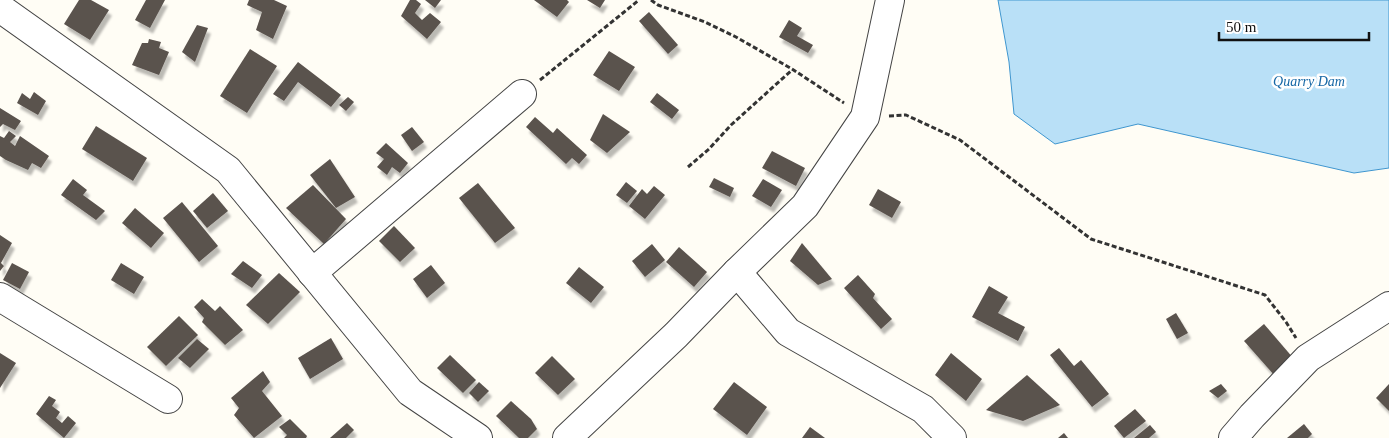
<svg xmlns="http://www.w3.org/2000/svg" width="1389" height="438" font-family="'Times New Roman',serif">
<style>
.water{fill:#b9e0f7;stroke:#3f96cf}
.building{fill:#5a524d;filter:url(#shadow)}
.lines{fill:none;stroke-linecap:round;stroke-linejoin:round}
.minor-casing{stroke:#444;stroke-width:30}
.path{stroke:#333;stroke-width:3;stroke-dasharray:5 2.5;stroke-linecap:butt}
.minor{stroke:#fff;stroke-width:28}
.labels{text-anchor:middle;dominant-baseline:central;stroke-width:5;stroke-linejoin:round;paint-order:stroke}
.water-label{font-size:14px;font-style:italic;fill:#1768a6;stroke:#fff}
</style>
<defs>
<filter id="shadow"><feDropShadow dx="3" dy="5.5" stdDeviation="1" flood-color="#0004"/></filter>
</defs>
<rect width="100%" height="100%" fill="#fffdf5"/>
<!-- water -->
<path class="water" d="M998,0H1389V168L1354,173L1138,124L1055,144L1014,114L1009,62Z"/>
<!-- building -->
<g class="building">
<path d="M79,0H91L109,10L90,40L64,24Z"/>
<path d="M146,0H165L150,28L135,20Z"/>
<path d="M249,0H274L287,6L273,39L256,30L262,12L247,5Z"/>
<path d="M410,0H416L421,4L415,13L422,20L430,13L441,22L427,39L401,16Z"/>
<path d="M425,0H441L435,8Z"/>
<path d="M534,0H567L569,2L557,17Z"/>
<path d="M587,0H605L600,8Z"/>
<path d="M649,12L678,45L668,54L639,21Z"/>
<path d="M789,20L802,28L797,36L813,45L808,53L779,37Z"/>
<path d="M197,25L208,28L195,62L182,52Z"/>
<path d="M149,39L161,42L159,48L169,52L159,75L132,65L142,43H148Z"/>
<path d="M250,49L277,66L247,113L220,96Z"/>
<path d="M609,51L635,67L619,91L593,75Z"/>
<path d="M298,62L341,95L331,107L298,82L284,101L273,94Z"/>
<path d="M34,92L46,101L38,115L17,103L22,93L30,99Z"/>
<path d="M657,93L679,110L672,119L650,102Z"/>
<path d="M348,97L354,102L346,111L339,105Z"/>
<path d="M0,108L21,121L15,130L3,124L0,127Z"/>
<path d="M603,114L630,132L607,153L590,140Z"/>
<path d="M535,117L553,133L557,128L587,155L579,164L572,158L566,164L526,127Z"/>
<path d="M96,126L147,158L133,181L82,149Z"/>
<path d="M412,127L424,142L412,151L401,135Z"/>
<path d="M9,131L16,136L10,142L15,146L20,136L49,156L41,168L32,163L28,170L6,160L0,156V136L4,138Z"/>
<path d="M386,143L408,163L400,173L392,167L387,175L377,167L384,159L376,153Z"/>
<path d="M772,151L805,168L796,186L762,168Z"/>
<path d="M330,159L355,197L336,208L310,175Z"/>
<path d="M714,178L734,188L730,197L709,187Z"/>
<path d="M73,179L87,190L83,195L105,211L96,220L61,195Z"/>
<path d="M763,179L782,190L771,207L752,196Z"/>
<path d="M626,182L637,191L627,203L616,195Z"/>
<path d="M478,183L515,228L495,243L459,198Z"/>
<path d="M313,185L346,219L324,244L286,208Z"/>
<path d="M654,186L665,195L645,219L629,206L642,189L647,194Z"/>
<path d="M878,189L901,202L892,218L869,205Z"/>
<path d="M213,193L228,211L207,228L193,211Z"/>
<path d="M182,202L218,246L199,262L163,218Z"/>
<path d="M135,208L164,233L151,248L122,223Z"/>
<path d="M394,226L415,248L400,262L379,241Z"/>
<path d="M0,235L12,243L1,263L4,266L0,271Z"/>
<path d="M802,243L832,279L818,285L790,261Z"/>
<path d="M652,244L665,260L645,277L632,261Z"/>
<path d="M679,247L707,272L694,287L666,262Z"/>
<path d="M243,261L262,275L252,288L231,274Z"/>
<path d="M12,263L29,272L20,289L3,280Z"/>
<path d="M121,263L144,277L134,294L111,280Z"/>
<path d="M431,265L445,283L427,298L413,279Z"/>
<path d="M579,267L604,287L591,303L566,283Z"/>
<path d="M279,273L300,292L268,324L246,305Z"/>
<path d="M858,275L875,294L873,298L892,319L881,329L844,288Z"/>
<path d="M989,286L1008,297L998,313L1025,327L1018,341L972,317Z"/>
<path d="M202,299L215,311L220,306L243,330L225,345L202,322L204,318L194,307Z"/>
<path d="M1176,313L1188,333L1177,339L1166,319Z"/>
<path d="M179,316L198,335L166,366L147,347Z"/>
<path d="M1264,324L1294,359L1275,376L1244,341Z"/>
<path d="M331,338L343,359L310,379L298,358Z"/>
<path d="M197,339L209,349L190,368L178,358Z"/>
<path d="M1059,348L1074,366L1081,360L1109,394L1092,407L1050,355Z"/>
<path d="M0,353L16,363L0,388Z"/>
<path d="M951,353L982,379L966,401L935,375Z"/>
<path d="M450,355L476,380L463,393L437,368Z"/>
<path d="M552,356L575,379L558,395L535,373Z"/>
<path d="M263,371L270,382L262,391L282,416L254,438L234,415L239,408L231,398Z"/>
<path d="M1027,375L1060,405L1023,421L986,410Z"/>
<path d="M479,382L489,391L478,402L469,393Z"/>
<path d="M734,382L767,407L747,435L713,409Z"/>
<path d="M1221,384L1227,391L1218,398L1209,391Z"/>
<path d="M1389,384V411L1376,398Z"/>
<path d="M49,396L56,400L52,406L60,412L56,418L62,423L68,416L76,423L64,438L36,414Z"/>
<path d="M511,401L531,419L537,429L528,438H519L496,416Z"/>
<path d="M1135,409L1146,421L1124,438L1114,426Z"/>
<path d="M290,419L307,436L306,438H284L287,435L279,427Z"/>
<path d="M347,423L354,430L346,438H330Z"/>
<path d="M1304,424L1312,434L1308,438H1287Z"/>
<path d="M1150,425L1156,432L1149,438H1134Z"/>
<path d="M810,427L825,438H802Z"/>
<path d="M1064,433L1068,438H1058Z"/>
</g>
<g class="lines">
<defs>
<g id="minor">
<path d="M0,8L228,170L410,392L478,438"/>
<path d="M737,272L788,332L923,409L952,438"/>
<path d="M312,273L522,94"/>
<path d="M0,297L168,399"/>
<path d="M567,438L676,335L737,272L805,206L865,117L890,0"/>
<path d="M1233,438L1252,416L1308,358L1389,306"/>
</g>
</defs>
<!-- minor casing -->
<use href="#minor" class="minor-casing"/>
<!-- path -->
<g class="path">
<path d="M651,0L658,5L705,22L736,37L792,69L844,103"/>
<path d="M540,80L639,0"/>
<path d="M889,116L906,115L960,140L1091,239L1265,295L1286,322L1296,338"/>
<path d="M688,167L709,149L731,125L792,70"/>
</g>
<!-- minor -->
<use href="#minor" class="minor"/>
</g>
<g class="labels">
<!-- water labels -->
<g class="water-label">
<text x="1309" y="81">Quarry Dam</text>
</g>
</g>
<!-- scale -->
<path d="M1219 32v8h150v-8" fill="none" stroke="#111111" stroke-width="2.5"/>
<text x="1226" y="32" font-size="15" fill="#111111" stroke="#ffffff" stroke-width="4" paint-order="stroke">50 m</text>
</svg>
